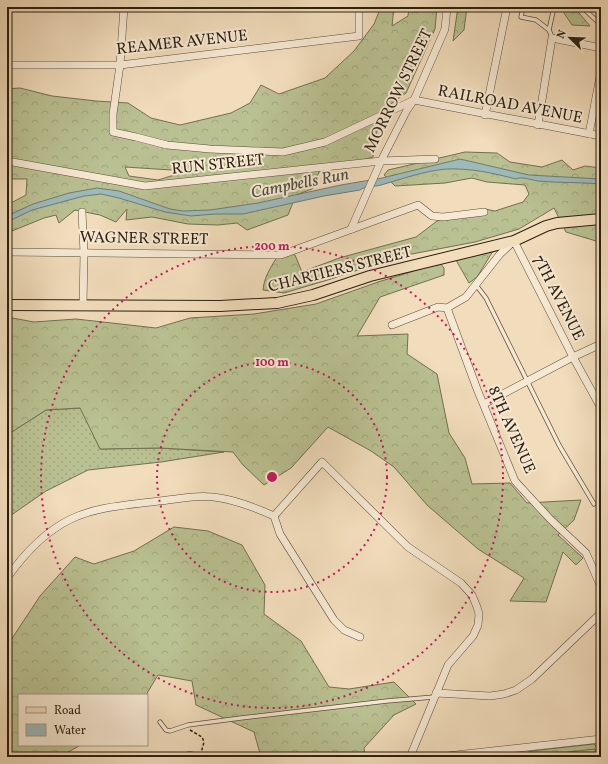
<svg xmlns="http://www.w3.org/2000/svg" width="608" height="764" font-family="Vollkorn,serif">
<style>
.grass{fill:url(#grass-dots);stroke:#727050}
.forest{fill:url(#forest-crowns);stroke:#727050;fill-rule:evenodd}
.garden{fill:#b9c091;stroke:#727050}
.water{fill:#9eb9ba;stroke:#707b76}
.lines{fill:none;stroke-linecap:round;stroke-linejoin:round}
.lane-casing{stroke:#5c4e3a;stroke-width:5}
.street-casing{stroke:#5c4e3a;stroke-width:8}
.primary-casing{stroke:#2b1f0f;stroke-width:12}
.path{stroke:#2b1f0f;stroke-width:1.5;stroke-dasharray:3 2;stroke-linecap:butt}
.lane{stroke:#f6e8d3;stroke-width:3.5}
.street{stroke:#f6e8d3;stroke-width:7}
.primary{stroke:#f1dcbb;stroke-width:10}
.ring{fill:none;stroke:#c2185b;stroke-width:2;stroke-dasharray:2 4}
.labels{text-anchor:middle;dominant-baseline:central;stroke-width:4;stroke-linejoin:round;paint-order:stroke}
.street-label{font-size:16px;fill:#2b1f0f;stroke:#f6e8d3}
.water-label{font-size:17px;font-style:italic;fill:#4e4d42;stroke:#f6e8d3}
.centre{fill:#c2185b;stroke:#f6e8d3;stroke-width:2}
.ring-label{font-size:12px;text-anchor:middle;font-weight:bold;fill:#c2185b;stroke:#f6e8d3;stroke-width:4;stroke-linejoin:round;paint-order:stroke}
</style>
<defs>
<pattern id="grass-dots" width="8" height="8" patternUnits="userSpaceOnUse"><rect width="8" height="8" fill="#b9c091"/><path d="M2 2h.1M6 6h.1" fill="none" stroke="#9fa57c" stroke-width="1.8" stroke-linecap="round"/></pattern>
<pattern id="forest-crowns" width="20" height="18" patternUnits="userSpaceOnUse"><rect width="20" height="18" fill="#b9c091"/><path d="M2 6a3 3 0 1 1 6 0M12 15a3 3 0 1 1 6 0" fill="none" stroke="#9fa57c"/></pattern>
</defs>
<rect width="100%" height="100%" fill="#f1dcbb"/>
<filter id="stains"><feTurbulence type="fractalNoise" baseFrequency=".005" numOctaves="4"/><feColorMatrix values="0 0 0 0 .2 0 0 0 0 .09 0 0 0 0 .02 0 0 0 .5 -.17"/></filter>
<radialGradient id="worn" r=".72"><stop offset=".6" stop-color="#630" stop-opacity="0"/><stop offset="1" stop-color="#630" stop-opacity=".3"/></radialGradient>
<!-- grass -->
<path class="grass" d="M81,408L100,449L160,448L224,452L161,462L88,470L46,491L7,518V435L46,410Z"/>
<!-- forest -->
<g class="forest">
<path d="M381,7H394L392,26L408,16L409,7H437L435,29L406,93L380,112L373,157L319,172L312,189L296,195L288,215L247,230L237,223L218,225L188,224L152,217L126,220L127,209L116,222L100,215L75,210L59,223L56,215L44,218L7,233V205L26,195L27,179H7V89L20,88L52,96L96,101L128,103L151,118L180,125L231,113L250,103L261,85L279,94L325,78L354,51L374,24ZM125,167L187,171L158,180L129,176Z"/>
<path d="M458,7H467L464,30L453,41Z"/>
<path d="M560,7H574L590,26L572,25Z"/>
<path d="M465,152L497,153L510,162L542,167L562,160L573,170L585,166L601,168V249L596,241L566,232L554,208L519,229L475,242L396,257L331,279L284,293L263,290C264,275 275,260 283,249L295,255L302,272L339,258L416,237L437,221L485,209L495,211L523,202L529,194L525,185L487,182L472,178L445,183L395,186L384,175L388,170Z"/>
<path d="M493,251L477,277L469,283L456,260Z"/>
<path d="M440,263L444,268V275L380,297L357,336L408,334L407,354L437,374L449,433L465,458L472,484L510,483L527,503L581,500L574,520L558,535L583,558L576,565L563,552L546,602L510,601L524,578L478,549L427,505L394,467L371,451L328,427L291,468L264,485L243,465L233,452L160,448L100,449L80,408L46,410L7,435V317L34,322L76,319L156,328L190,318L254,314L316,304L378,282Z"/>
<path d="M174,527L208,531L242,545L265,585L264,614L301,641L329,687L349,689L394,682L416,704L394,715L364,748L365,757H261L254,732L196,705L192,681L158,675L146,695H19V745H81L59,757H7V646L40,596L75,557L94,564L134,551Z"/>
<path d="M594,744L601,751V757H524L526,753L531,751Z"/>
</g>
<!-- garden -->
<path class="garden" d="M595,749L596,757H560V753Z"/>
<!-- water -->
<path class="water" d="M460,159L529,175L601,179V184C580,182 559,183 538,181C531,180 522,176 516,179C493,173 470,168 446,169C424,171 402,179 381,185C374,187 365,186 360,190L324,196L243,214H215L191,216L165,212L119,198L101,194L84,196L32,210L7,222V216L33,204L69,193L97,188L119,191L170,209L183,211L210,210L258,203L341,185L382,178Z"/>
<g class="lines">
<defs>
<g id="lane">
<path d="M523,7L521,17L536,20L549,30"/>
<path d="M582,7L601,25"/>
<path d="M552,37L549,30L554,7"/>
<path d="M476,285L486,298L559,445L594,504"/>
<path d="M160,722L166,730L170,731L188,725L241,718L387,701L434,697"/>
</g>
<g id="street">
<path d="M124,7L120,65L113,114V132L136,137L167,145L210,149L283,152L325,142L414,100L601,136"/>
<path d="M7,65H120L359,36V7"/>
<path d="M485,115L507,7"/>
<path d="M538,125L552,38L601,48"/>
<path d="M589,134L601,71"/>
<path d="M7,161L145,186L381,161L435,159"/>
<path d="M82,212L84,253L83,306"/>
<path d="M351,229L381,161L407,110L414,100L445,29L447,7"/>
<path d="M7,252L281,255L418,205L432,216L443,217L484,212"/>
<path d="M447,308L477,389L515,481L550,519L586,553L601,587"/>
<path d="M392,325L438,307L447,308L466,297L500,254L514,241L573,357L601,408"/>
<path d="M484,404L573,357L601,344"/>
<path d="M274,516L322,462L408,547L461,583L472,595L477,607L479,614L478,625L473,636L448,665L410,757"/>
<path d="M274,516L280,534L334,620L344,630L360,637"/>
<path d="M7,578C24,554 44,532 71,519C98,506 130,505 159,501C179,499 200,494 220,498C239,501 256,508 274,516"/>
<path d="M436,693L490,696L504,694L516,690L532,679L601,613"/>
<path d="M190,755V757"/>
<path d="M438,757L601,739"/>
</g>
<path id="primary" d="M7,305L220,306L277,303L313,295L370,276L514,241L546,226L557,223L601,219"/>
</defs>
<!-- lane casing -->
<use href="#lane" class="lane-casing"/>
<!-- street casing -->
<use href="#street" class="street-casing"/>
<!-- primary casing -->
<use href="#primary" class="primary-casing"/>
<!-- path -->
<g class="path">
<path d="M190,730L202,737L204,742L201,753L197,754"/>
<path d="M543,757H552"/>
</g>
<!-- lane -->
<use href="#lane" class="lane"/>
<!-- street -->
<use href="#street" class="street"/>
<!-- primary -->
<use href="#primary" class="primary"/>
</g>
<!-- distance rings -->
<g class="ring">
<circle cx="272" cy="477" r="115"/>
<circle cx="272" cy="477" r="231"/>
</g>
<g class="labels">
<!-- street labels -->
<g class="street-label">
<text transform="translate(182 43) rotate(-6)">REAMER AVENUE</text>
<text transform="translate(399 91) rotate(-64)">MORROW STREET</text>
<text transform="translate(510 105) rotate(11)">RAILROAD AVENUE</text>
<text transform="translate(218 165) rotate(-6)">RUN STREET</text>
<text transform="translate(144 239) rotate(1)">WAGNER STREET</text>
<text transform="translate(340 270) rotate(-14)">CHARTIERS STREET</text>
<text transform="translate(558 298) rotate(63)">7TH AVENUE</text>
<text transform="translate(511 430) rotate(66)">8TH AVENUE</text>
</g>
<!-- water labels -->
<g class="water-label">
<text transform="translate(300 184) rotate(-11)">Campbells Run</text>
</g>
</g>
<circle cx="272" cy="477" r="6" class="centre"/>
<g class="ring-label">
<text x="272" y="250">200 m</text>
<text x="272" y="366">100 m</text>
</g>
<!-- margin -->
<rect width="608" height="764" fill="none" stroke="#f1dcbb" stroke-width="24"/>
<rect x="8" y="8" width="592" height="748" fill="none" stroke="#2b1f0f" stroke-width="2"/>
<rect x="12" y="12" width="584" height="740" fill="none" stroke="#2b1f0f"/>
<!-- legend -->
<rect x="18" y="694" width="130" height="52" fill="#f6e8d3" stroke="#a59885"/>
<rect x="26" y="707" width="20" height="6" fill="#f1dcbb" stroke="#a59885"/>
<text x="54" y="714" font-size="12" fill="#2b1f0f">Road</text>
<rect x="26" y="724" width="20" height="12" fill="#9eb9ba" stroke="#a59885"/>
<text x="54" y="734" font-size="12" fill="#2b1f0f">Water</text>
<!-- north arrow -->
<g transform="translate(570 38) rotate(293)" stroke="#f6e8d3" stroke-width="3" paint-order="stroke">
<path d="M0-3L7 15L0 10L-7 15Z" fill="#2b1f0f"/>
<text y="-6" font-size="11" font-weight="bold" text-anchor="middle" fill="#2b1f0f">N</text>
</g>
<rect width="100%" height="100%" filter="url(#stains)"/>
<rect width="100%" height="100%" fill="url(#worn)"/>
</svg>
